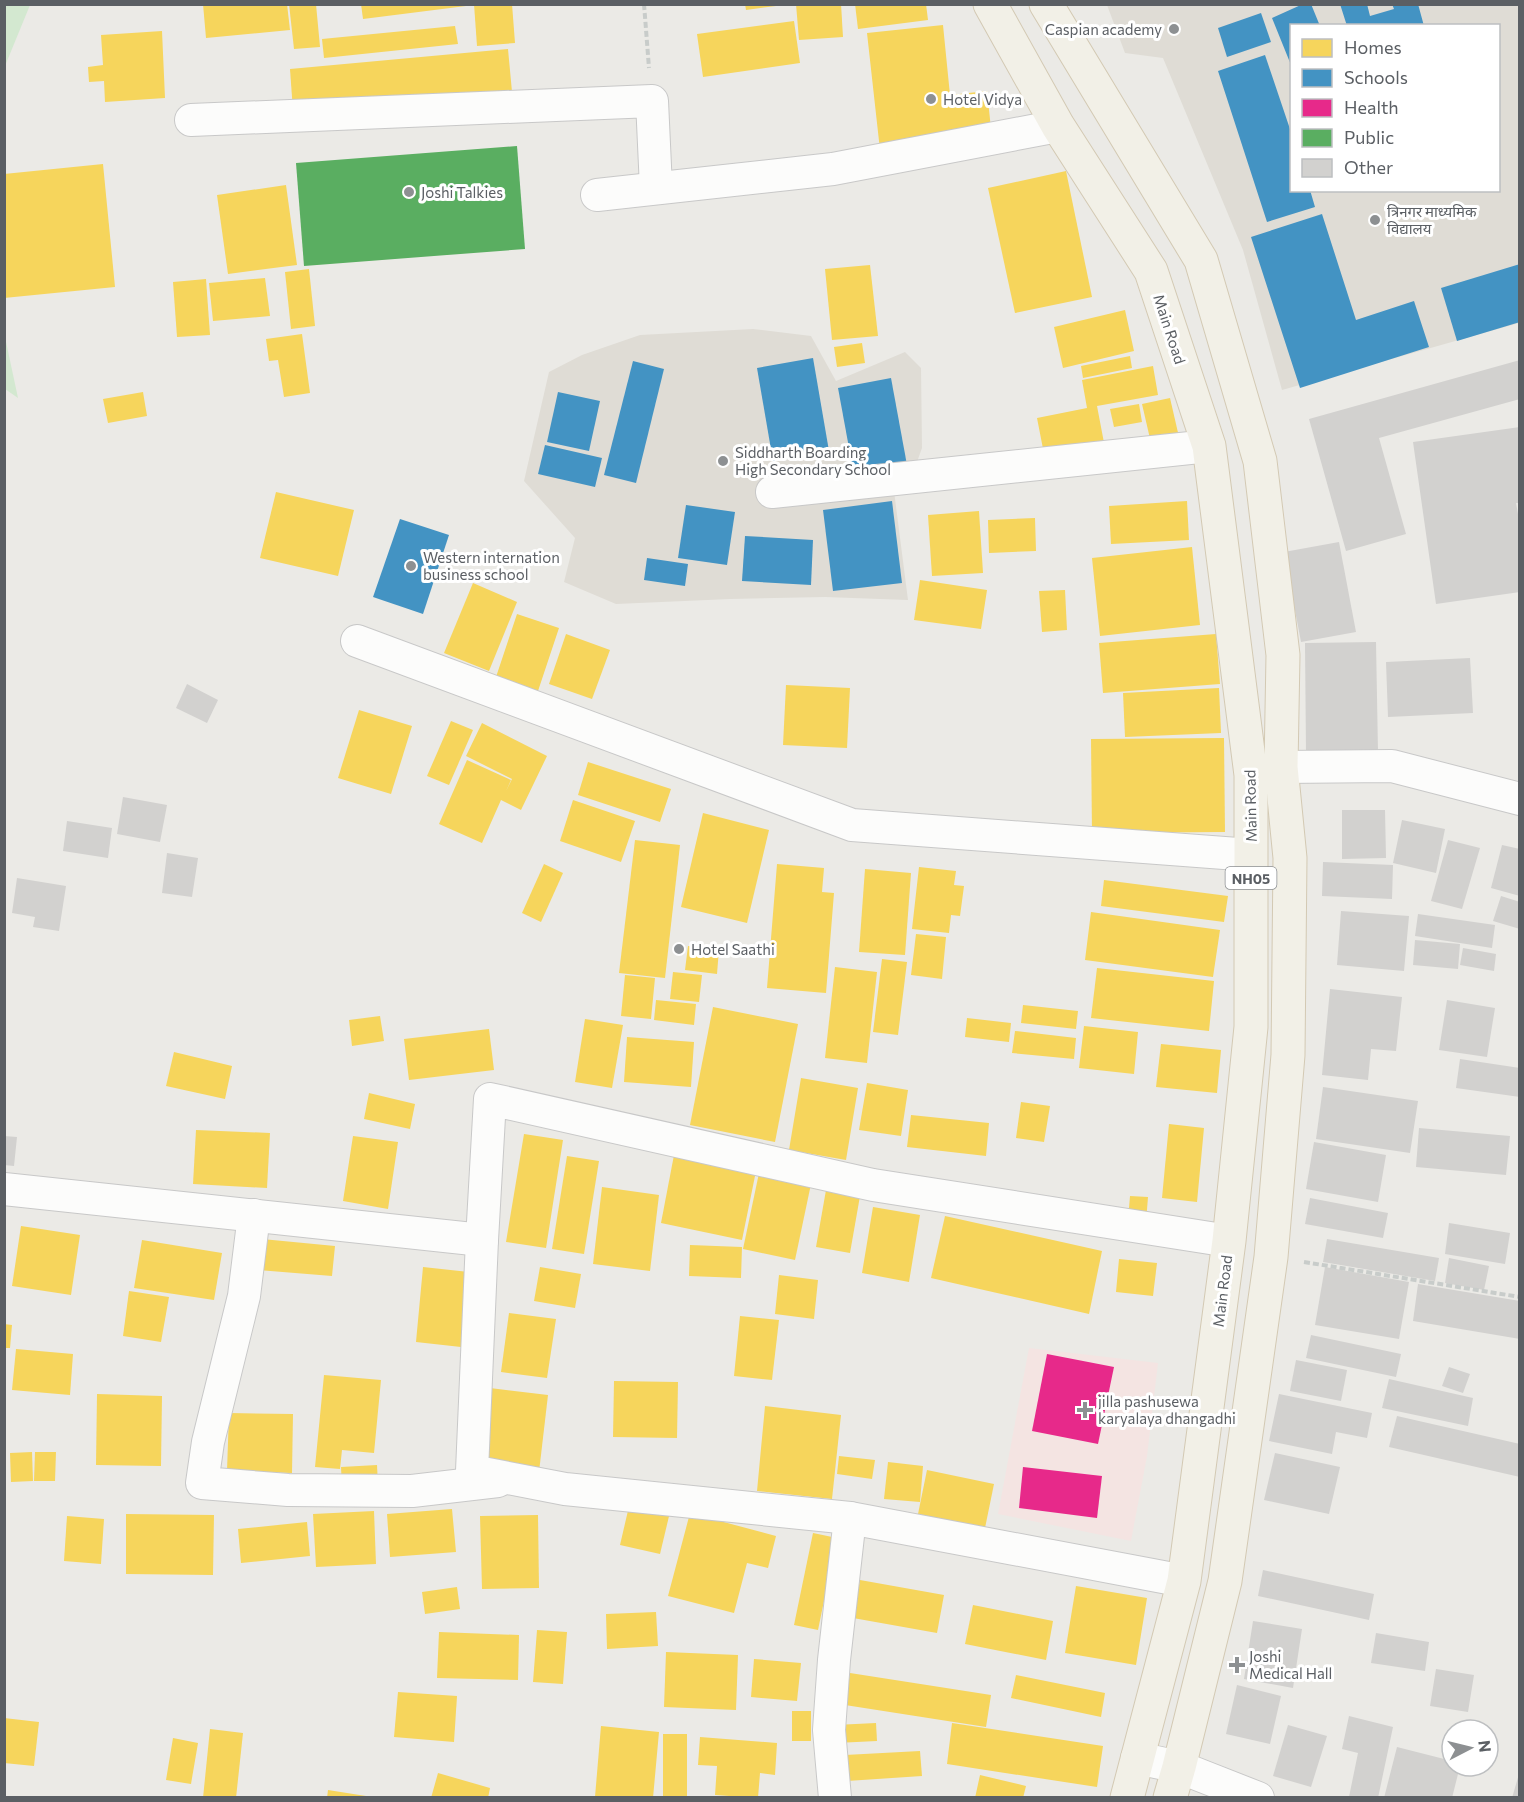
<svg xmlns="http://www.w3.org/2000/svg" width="1524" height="1802" font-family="Commissioner,'Noto Sans Devanagari',sans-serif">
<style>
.education{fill:#dfdcd5;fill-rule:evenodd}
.medical{fill:#f4e4e2}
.green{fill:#d3e8d0}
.homes{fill:#f6d55c}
.schools{fill:#4393c3}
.health{fill:#e7298a}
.public{fill:#5aae61}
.building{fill:#d2d1cf}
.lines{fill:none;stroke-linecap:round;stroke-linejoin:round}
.street-casing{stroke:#c8c8c8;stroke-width:34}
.primary-casing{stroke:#d3c9b3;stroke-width:35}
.path{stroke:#c8ccca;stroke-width:4;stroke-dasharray:6 3;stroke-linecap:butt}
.street{stroke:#fcfcfb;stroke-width:32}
.primary{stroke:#f2f0e7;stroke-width:33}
.poi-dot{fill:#8d9092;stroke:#fff;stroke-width:2}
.labels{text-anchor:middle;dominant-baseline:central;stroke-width:6;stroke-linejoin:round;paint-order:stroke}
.shield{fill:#fff;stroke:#8c8f92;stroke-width:1.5}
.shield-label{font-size:14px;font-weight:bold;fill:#5b5f64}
.poi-label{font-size:15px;fill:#5b5f64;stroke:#fff;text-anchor:start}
.street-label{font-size:15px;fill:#5b5f64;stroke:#fff}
</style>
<rect width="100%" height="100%" fill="#ebeae6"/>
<!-- education -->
<g class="education">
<path d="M1107,5H1519V323L1282,390L1243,250L1163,58L1125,53ZM1292,26H1498V190H1292Z"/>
<path d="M753,329L811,336L836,381L905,352L921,368L922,448L913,473L894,491L908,600L825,597L730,599L616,604L564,582L575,538L524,481L549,372L582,355L640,335Z"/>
</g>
<!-- medical -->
<path class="medical" d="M1029,1348L1158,1363L1147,1456L1131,1541L998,1514Z"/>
<!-- green -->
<g class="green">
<path d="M5,4L30,5L5,66L4,5Z"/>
<path d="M5,337L18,398L5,389Z"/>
</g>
<!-- homes -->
<g class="homes">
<path d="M203,4H287L290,30L206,38Z"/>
<path d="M289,4H316L320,47L294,49Z"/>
<path d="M361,4H466V6L363,19Z"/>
<path d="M474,4H512L515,43L477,46Z"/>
<path d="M745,4H776V6L746,10Z"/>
<path d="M796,4H841L843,37L799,40Z"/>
<path d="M855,4H926L928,20L858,29Z"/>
<path d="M794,21L800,63L703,77L697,34Z"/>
<path d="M943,25L950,95L987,91L992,138L880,150L867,33Z"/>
<path d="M455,26L458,44L324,58L322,39Z"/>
<path d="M162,31L165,98L105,102L104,81L89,82L88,67L103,65L101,35Z"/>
<path d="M508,49L512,92L293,111L290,69Z"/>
<path d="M103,164L115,287L4,298V174Z"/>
<path d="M1066,171L1092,297L1015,313L988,188Z"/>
<path d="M286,185L297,265L228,274L217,195Z"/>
<path d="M870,265L878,336L832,340L825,269Z"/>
<path d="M309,269L315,326L291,329L285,272Z"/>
<path d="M265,278L270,316L213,321L209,283Z"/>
<path d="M206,279L210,335L177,337L173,282Z"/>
<path d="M1125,310L1134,351L1063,368L1054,327Z"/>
<path d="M302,334L310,393L284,397L278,360L269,361L266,339Z"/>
<path d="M862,343L865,363L837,367L834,347Z"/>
<path d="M1130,356L1132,368L1083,378L1081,366Z"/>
<path d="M1153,366L1158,395L1097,406L1105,448L1045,459L1037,418L1087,408L1082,380Z"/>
<path d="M143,392L147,416L108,423L103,399Z"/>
<path d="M1170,398L1179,437L1151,443L1142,404Z"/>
<path d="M1139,404L1142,422L1114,427L1110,409Z"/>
<path d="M276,492L354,510L338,576L260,558Z"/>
<path d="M1187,501L1189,540L1111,544L1109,506Z"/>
<path d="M979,511L983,573L932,576L928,515Z"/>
<path d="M1035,518L1036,551L989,553L988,520Z"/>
<path d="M1192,547L1200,625L1100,636L1092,558Z"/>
<path d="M920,580L987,590L981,629L914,620Z"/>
<path d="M473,583L517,602L489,671L444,653Z"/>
<path d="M1065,590L1067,630L1042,632L1039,591Z"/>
<path d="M517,614L559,628L537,694L495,680Z"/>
<path d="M566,634L610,650L592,699L549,684Z"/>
<path d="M1216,634L1220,684L1103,693L1099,643Z"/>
<path d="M786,685L850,688L847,748L783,745Z"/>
<path d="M1219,688L1221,733L1125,737L1123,693Z"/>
<path d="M359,710L412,726L391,794L338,778Z"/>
<path d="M451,721L473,730L449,785L427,776Z"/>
<path d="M482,723L547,756L521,810L501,800L482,843L439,824L467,760L511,780L506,791L512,779L466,756Z"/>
<path d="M1224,738L1225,832L1092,833L1091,739Z"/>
<path d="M588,762L671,789L660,822L578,795Z"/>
<path d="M573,800L635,821L621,862L560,841Z"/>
<path d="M703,813L769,830L747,923L681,907Z"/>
<path d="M635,840L680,845L665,978L619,973Z"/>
<path d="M544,864L563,873L541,922L522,913Z"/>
<path d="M777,864L824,868L822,892L834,893L826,993L767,988Z"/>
<path d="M919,867L956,871L954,885L964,886L960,916L951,915L949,933L912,929Z"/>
<path d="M865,869L911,873L905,955L859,952Z"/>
<path d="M1104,880L1228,896L1224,922L1101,906Z"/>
<path d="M1091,912L1220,930L1213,977L1085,960Z"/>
<path d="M916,934L946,937L942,979L911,975Z"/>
<path d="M688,946L719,949L717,974L685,970Z"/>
<path d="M882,959L907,962L898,1035L873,1032Z"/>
<path d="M835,967L877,972L867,1063L825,1058Z"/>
<path d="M1097,968L1214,981L1209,1031L1091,1018Z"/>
<path d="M673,972L702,975L699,1002L670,999Z"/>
<path d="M625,975L655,978L651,1019L621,1016Z"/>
<path d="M656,1000L696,1004L694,1025L654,1020Z"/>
<path d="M1023,1005L1078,1011L1076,1029L1021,1023Z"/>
<path d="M713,1007L798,1024L775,1142L690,1125Z"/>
<path d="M380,1016L384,1041L352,1046L349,1020Z"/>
<path d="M967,1018L1011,1023L1009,1042L965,1037Z"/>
<path d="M585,1019L623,1025L612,1088L575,1082Z"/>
<path d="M1084,1026L1138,1032L1134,1074L1079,1068Z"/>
<path d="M489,1029L494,1070L409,1080L404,1039Z"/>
<path d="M1015,1031L1076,1038L1074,1059L1012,1053Z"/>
<path d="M627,1037L694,1042L691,1087L624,1082Z"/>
<path d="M1161,1044L1221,1050L1217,1093L1156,1087Z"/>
<path d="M174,1052L232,1066L225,1099L166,1086Z"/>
<path d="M801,1078L858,1088L846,1160L789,1150Z"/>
<path d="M867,1083L908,1090L901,1136L859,1130Z"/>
<path d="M369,1093L415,1104L410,1129L364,1119Z"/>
<path d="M1021,1102L1050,1106L1044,1142L1016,1138Z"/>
<path d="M911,1115L989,1123L986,1156L907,1147Z"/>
<path d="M1169,1124L1204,1128L1197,1202L1162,1198Z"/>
<path d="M196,1130L270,1133L267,1188L193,1184Z"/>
<path d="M524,1134L563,1140L546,1248L506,1242Z"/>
<path d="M353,1136L398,1142L388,1209L343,1201Z"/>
<path d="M674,1155L756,1171L742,1240L661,1223Z"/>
<path d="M567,1156L599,1161L584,1254L552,1249Z"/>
<path d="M759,1173L811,1184L795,1260L743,1249Z"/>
<path d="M602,1187L659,1195L650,1271L593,1264Z"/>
<path d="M826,1190L860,1196L850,1253L816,1247Z"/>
<path d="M1130,1196L1148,1197L1146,1222L1128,1220Z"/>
<path d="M873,1207L920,1215L909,1282L862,1273Z"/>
<path d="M945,1216L1102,1251L1089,1314L931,1278Z"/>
<path d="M21,1226L80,1235L71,1295L12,1286Z"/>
<path d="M262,1239L335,1246L332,1276L258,1270Z"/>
<path d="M142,1240L222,1253L214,1300L134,1288Z"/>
<path d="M690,1245L742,1247L741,1278L689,1276Z"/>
<path d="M1119,1259L1157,1263L1153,1296L1116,1292Z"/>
<path d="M423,1267L478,1273L470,1348L416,1342Z"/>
<path d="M540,1267L581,1274L575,1308L534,1301Z"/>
<path d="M779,1275L818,1280L814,1319L775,1314Z"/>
<path d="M129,1291L169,1297L161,1342L123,1336Z"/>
<path d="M509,1313L556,1319L547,1378L501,1372Z"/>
<path d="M740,1316L779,1320L772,1380L734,1376Z"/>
<path d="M4,1324L12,1325L10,1348H4Z"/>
<path d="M16,1349L73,1354L70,1395L12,1390Z"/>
<path d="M324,1375L381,1380L374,1453L342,1450L340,1469L315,1467Z"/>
<path d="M614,1381L678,1382L677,1438L613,1437Z"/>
<path d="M490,1388L548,1395L539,1472L482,1465Z"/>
<path d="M97,1394L162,1396L161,1466L96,1465Z"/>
<path d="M765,1406L841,1415L832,1499L757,1491Z"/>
<path d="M229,1413L293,1414L292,1473L227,1471Z"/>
<path d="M32,1452L33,1481L11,1482L10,1453Z"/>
<path d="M35,1452H56L55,1481H34Z"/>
<path d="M839,1456L875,1460L872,1479L837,1474Z"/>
<path d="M888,1462L923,1466L920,1502L884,1499Z"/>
<path d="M377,1465L378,1485L342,1488L341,1467Z"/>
<path d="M927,1470L994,1484L985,1528L918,1514Z"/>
<path d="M630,1502L670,1512L660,1554L620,1545Z"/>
<path d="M452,1509L456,1552L390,1557L387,1514Z"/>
<path d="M374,1511L376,1564L316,1567L313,1514Z"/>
<path d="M690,1513L776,1536L768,1568L747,1563L734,1613L668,1596Z"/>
<path d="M126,1514L214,1515L213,1575L126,1574Z"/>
<path d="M538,1515L539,1588L482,1589L480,1516Z"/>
<path d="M67,1516L104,1519L101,1564L64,1561Z"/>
<path d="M307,1522L310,1556L241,1563L238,1529Z"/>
<path d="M813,1533L837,1538L818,1630L794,1625Z"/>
<path d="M860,1580L944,1595L937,1633L853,1618Z"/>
<path d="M1076,1586L1147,1598L1136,1665L1065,1653Z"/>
<path d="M457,1587L460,1609L425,1614L422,1592Z"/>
<path d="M973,1605L1053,1621L1046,1660L965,1644Z"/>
<path d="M656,1612L658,1646L607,1649L606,1614Z"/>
<path d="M537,1630L567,1632L563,1684L533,1682Z"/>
<path d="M439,1632L519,1635L518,1680L437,1678Z"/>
<path d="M666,1652L738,1655L736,1710L664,1707Z"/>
<path d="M754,1659L801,1663L797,1701L751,1697Z"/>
<path d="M850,1673L991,1695L986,1727L845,1705Z"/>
<path d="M1016,1675L1105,1693L1101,1717L1011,1698Z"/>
<path d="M398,1692L457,1696L454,1742L394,1737Z"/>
<rect x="792" y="1711" width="19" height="30"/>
<path d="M4,1718L39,1722L34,1766L4,1763Z"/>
<path d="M876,1723L877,1741L836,1743L835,1725Z"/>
<path d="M952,1723L1103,1746L1097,1787L947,1764Z"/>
<path d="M601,1726L659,1732L653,1798L595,1797Z"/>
<path d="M210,1729L243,1733L236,1798H203Z"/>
<rect x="663" y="1734" width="24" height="64"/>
<path d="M700,1737L777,1743L775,1775L760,1773L758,1798L715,1795L717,1766L698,1765Z"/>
<path d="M173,1738L198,1743L191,1784L166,1780Z"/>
<path d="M920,1751L922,1776L847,1781L845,1755Z"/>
<path d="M438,1773L490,1788L488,1798H431Z"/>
<path d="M980,1775L1026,1786L1023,1798H975Z"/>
<path d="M328,1790L366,1796V1798H327Z"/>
</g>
<!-- schools -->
<g class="schools">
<path d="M1303,4H1311L1320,26H1292L1291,65L1272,18Z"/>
<path d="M1340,4H1367L1370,16L1394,9L1392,4H1418L1424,26H1347Z"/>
<path d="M1261,13L1271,42L1227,57L1218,28Z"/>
<path d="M1265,55L1292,135V190H1310L1315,207L1267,222L1218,71Z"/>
<path d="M1322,214L1356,320L1414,301L1429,347L1300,388L1251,237Z"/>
<path d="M1520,264V322L1457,341L1441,288Z"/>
<path d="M813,358L829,451L773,461L757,368Z"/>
<path d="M633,361L664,369L636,483L604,475Z"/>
<path d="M891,378L907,465L854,475L838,388Z"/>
<path d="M558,392L600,401L589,451L547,442Z"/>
<path d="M545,445L602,458L595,487L538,474Z"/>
<path d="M892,501L902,583L833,591L823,510Z"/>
<path d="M686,505L735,512L727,565L678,558Z"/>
<path d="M400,519L449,535L423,614L373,597Z"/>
<path d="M745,536L813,540L811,585L742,581Z"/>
<path d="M647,558L688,564L685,586L644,580Z"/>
</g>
<!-- health -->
<g class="health">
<path d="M1047,1354L1114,1367L1098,1444L1032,1431Z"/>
<path d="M1023,1467L1102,1476L1097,1518L1019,1508Z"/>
</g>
<!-- public -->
<path class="public" d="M517,146L525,249L304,266L296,163Z"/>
<!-- building -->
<g class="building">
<path d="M1520,360V399L1379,438L1406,534L1346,551L1309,419Z"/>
<path d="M1520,427V503H1516L1520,525V592L1436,604L1413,442Z"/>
<path d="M1339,542L1356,632L1301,642L1284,552Z"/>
<path d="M1376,642L1378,752L1306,753L1305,643Z"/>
<path d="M1470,658L1473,713L1388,717L1386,662Z"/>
<path d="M187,684L218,700L207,723L176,708Z"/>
<path d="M123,797L167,805L160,842L117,834Z"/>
<path d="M1342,810H1385L1386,858L1342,859Z"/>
<path d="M1402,820L1445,829L1436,873L1393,863Z"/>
<path d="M67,821L112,828L108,858L63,851Z"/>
<path d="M1448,840L1480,848L1462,909L1431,901Z"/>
<path d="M1502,845L1520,849V896L1491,888Z"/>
<path d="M167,853L198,858L192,897L162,893Z"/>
<path d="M1323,862L1393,865L1392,899L1322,896Z"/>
<path d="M17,878L66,886L59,931L33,927L35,917L12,913Z"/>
<path d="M1501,896L1520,902V929L1493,921Z"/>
<path d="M1341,911L1409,916L1404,971L1337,965Z"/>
<path d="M1418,914L1495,925L1492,948L1415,936Z"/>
<path d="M1415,940L1460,944L1458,969L1413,965Z"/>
<path d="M1463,948L1496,954L1494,971L1460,965Z"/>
<path d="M1330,989L1402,997L1396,1051L1371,1049L1368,1080L1322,1075Z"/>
<path d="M1447,1000L1495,1008L1487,1057L1439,1050Z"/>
<path d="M1460,1059L1520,1068V1097L1456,1088Z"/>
<path d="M1323,1087L1418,1101L1410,1153L1316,1139Z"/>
<path d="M1419,1128L1510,1136L1506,1175L1416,1167Z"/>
<path d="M4,1136L17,1137L14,1166L4,1165Z"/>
<path d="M1314,1142L1386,1155L1378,1202L1306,1189Z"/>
<path d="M1310,1198L1388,1213L1383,1238L1305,1224Z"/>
<path d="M1449,1223L1510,1233L1505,1264L1445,1254Z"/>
<path d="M1327,1239L1439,1258L1435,1281L1323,1262Z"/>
<path d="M1449,1258L1489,1266L1484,1290L1445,1283Z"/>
<path d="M1325,1267L1409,1282L1399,1339L1315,1325Z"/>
<path d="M1418,1284L1520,1301V1339L1413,1321Z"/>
<path d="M1311,1335L1401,1354L1396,1377L1306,1358Z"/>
<path d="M1296,1360L1347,1370L1341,1401L1290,1391Z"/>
<path d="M1449,1367L1470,1374L1463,1393L1442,1386Z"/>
<path d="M1389,1379L1473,1398L1468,1426L1382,1408Z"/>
<path d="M1279,1394L1372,1413L1367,1438L1336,1432L1332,1454L1269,1441Z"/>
<path d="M1397,1416L1520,1444V1477L1389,1447Z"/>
<path d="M1275,1453L1340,1467L1329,1514L1264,1500Z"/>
<path d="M1263,1570L1374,1594L1369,1620L1258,1596Z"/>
<path d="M1253,1621L1302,1629L1293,1688L1244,1679Z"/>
<path d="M1376,1633L1429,1642L1425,1671L1371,1663Z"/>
<path d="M1436,1669L1474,1675L1468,1712L1430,1706Z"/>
<path d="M1237,1685L1281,1696L1270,1744L1226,1734Z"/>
<path d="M1349,1716L1393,1727L1378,1798L1349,1797L1358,1753L1342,1749Z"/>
<path d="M1288,1725L1327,1736L1311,1787L1273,1776Z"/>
<path d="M1397,1747L1452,1761V1766H1460L1452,1798H1384Z"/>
<path d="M1519,1774L1520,1798H1512Z"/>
</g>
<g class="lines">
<defs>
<g id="street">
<path d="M191,120L652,101L656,188"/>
<path d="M597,195L833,169L1058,126"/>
<path d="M772,492L1209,446"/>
<path d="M357,641L852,825L1251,855"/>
<path d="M1255,774L1281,767L1392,766L1520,799"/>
<path d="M4,1189L482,1240L490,1099L873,1185L1229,1241"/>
<path d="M254,1215L244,1296L208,1442L202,1483L288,1490L412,1491L498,1481"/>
<path d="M482,1240L472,1471L565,1489L850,1518L1184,1581"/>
<path d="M1137,1758L1179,1767L1258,1798"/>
<path d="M835,1798L829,1730L834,1660L850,1518"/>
</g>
<g id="primary">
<path d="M990,4L1058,126L1151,271L1209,446L1251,775V1027L1229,1241L1184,1581L1127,1798"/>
<path d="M1046,4L1201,260L1260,461L1283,655L1281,767L1290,858L1288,1055L1271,1257L1225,1581L1179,1767L1170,1798"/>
</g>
</defs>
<!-- street casing -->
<use href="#street" class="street-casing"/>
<!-- primary casing -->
<use href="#primary" class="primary-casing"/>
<!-- path -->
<g class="path">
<path d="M644,4L649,68"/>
<path d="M1304,1262L1520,1297"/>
</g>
<!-- street -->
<use href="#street" class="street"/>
<!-- primary -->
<use href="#primary" class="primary"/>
</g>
<!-- markers -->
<g class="poi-dot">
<circle cx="1174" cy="29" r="6"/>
<circle cx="931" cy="99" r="6"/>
<circle cx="409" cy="192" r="6"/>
<circle cx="1375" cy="220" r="6"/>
<circle cx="723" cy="461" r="6"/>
<circle cx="411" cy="566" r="6"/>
<circle cx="679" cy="949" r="6"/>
<path d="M1082 1401h6v6h6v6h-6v6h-6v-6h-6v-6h6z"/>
<path d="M1234 1656h6v6h6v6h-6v6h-6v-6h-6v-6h6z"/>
</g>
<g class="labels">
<!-- shield labels -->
<rect class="shield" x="1225.5" y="867" width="51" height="22" rx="4.5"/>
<g class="shield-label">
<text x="1251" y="878">NH05</text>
</g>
<!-- poi labels -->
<g class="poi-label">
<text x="1162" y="29" text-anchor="end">Caspian academy</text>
<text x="943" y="99">Hotel Vidya</text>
<text x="421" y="192">Joshi Talkies</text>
<text x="1387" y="211">त्रिनगर माध्यमिक<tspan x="1387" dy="17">विद्यालय</tspan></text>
<text x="735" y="452">Siddharth Boarding<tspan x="735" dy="17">High Secondary School</tspan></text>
<text x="423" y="557">Western internation<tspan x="423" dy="17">business school</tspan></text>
<text x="691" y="949">Hotel Saathi</text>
<text x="1098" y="1401">jilla pashusewa<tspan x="1098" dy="17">karyalaya dhangadhi</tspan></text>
<text x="1249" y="1656">Joshi<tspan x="1249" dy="17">Medical Hall</tspan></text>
</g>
<!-- street labels -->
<g class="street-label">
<text transform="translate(1170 329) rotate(72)">Main Road</text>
<text transform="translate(1250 806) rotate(-91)">Main Road</text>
<text transform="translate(1222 1291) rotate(-83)">Main Road</text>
</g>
</g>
<!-- border -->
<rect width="1524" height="1802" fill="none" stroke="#5b5f64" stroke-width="12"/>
<!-- legend -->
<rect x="1290" y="24" width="210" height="168" fill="#ffffff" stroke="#bdbfc1" stroke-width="1.5"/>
<rect x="1302" y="39" width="30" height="18" fill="#f6d55c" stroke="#bdbfc1" stroke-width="1.5"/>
<text x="1344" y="54" font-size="18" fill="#5b5f64">Homes</text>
<rect x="1302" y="69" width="30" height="18" fill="#4393c3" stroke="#bdbfc1" stroke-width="1.5"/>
<text x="1344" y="84" font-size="18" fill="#5b5f64">Schools</text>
<rect x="1302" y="99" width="30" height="18" fill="#e7298a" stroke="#bdbfc1" stroke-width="1.5"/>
<text x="1344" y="114" font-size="18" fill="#5b5f64">Health</text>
<rect x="1302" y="129" width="30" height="18" fill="#5aae61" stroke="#bdbfc1" stroke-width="1.5"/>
<text x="1344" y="144" font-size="18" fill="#5b5f64">Public</text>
<rect x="1302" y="159" width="30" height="18" fill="#d2d1cf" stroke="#bdbfc1" stroke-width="1.5"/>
<text x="1344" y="174" font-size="18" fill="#5b5f64">Other</text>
<!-- north arrow -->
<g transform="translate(1470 1748) rotate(83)"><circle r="28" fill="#ffffff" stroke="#bdbfc1" stroke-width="1.5"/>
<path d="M0-4.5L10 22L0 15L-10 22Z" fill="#8d9092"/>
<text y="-9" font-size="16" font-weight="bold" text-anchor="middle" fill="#5b5f64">N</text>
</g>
</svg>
